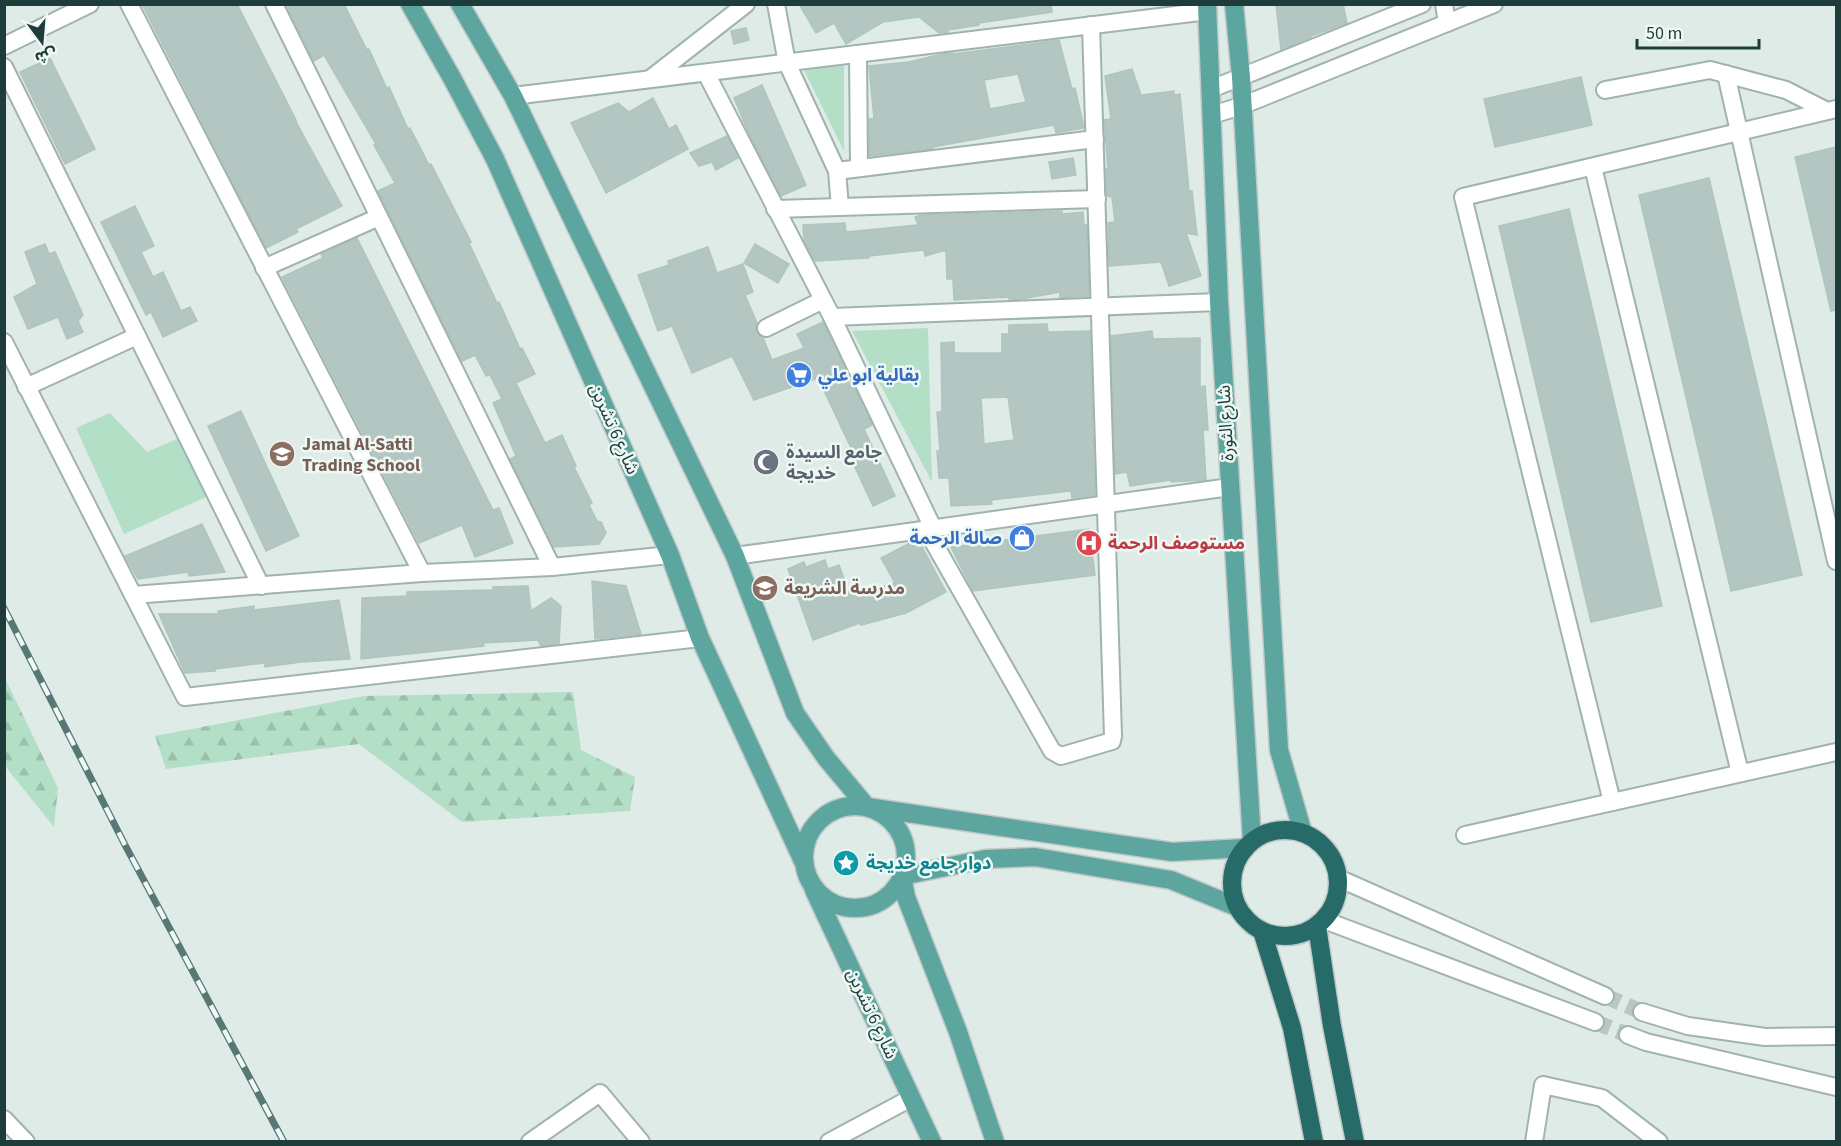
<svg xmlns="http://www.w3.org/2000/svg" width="1841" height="1146" font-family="'Source Sans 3','Noto Sans Arabic',sans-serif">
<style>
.forest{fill:url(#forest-firs)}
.park{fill:#b4dfc7}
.building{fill:#b3c6c1;stroke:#afc5c0;stroke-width:1.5;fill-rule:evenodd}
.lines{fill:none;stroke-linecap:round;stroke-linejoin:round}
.minor-tunnel{stroke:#b8c8c4;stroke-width:16;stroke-dasharray:16 8;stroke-linecap:butt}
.minor-casing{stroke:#a1b3af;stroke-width:20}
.major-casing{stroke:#c0c8c8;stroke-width:21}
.highway-casing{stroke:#c0c8c8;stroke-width:21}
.minor{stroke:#fff;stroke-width:16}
.major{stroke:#5da59f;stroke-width:18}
.highway{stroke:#276b69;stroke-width:18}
.rail-casing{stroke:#577875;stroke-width:7}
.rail{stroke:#eef8f4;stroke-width:4.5;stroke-dasharray:14;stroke-linecap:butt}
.labels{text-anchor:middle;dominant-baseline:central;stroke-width:5;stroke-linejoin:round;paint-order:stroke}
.shop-label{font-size:18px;font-weight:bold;fill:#366cbe;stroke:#eef8f4;text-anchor:start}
.street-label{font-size:18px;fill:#1e3c39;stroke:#eef8f4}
.education-label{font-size:18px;font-weight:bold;fill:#785e54;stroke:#eef8f4;text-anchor:start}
.worship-label{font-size:18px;font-weight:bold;fill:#5b616d;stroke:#eef8f4;text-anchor:start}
.health-label{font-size:18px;font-weight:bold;fill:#be3a42;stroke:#eef8f4;text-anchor:start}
.culture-label{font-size:18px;font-weight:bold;fill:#0d838f;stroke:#eef8f4;text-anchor:start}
</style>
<defs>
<pattern id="forest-firs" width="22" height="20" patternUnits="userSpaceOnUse" patternTransform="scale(1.5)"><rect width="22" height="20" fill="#b4dfc7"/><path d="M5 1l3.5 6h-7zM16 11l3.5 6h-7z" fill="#9ac0ac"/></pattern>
</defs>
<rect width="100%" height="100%" fill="#deebe7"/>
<!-- forest -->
<g class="forest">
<path d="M5,678L58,788L54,827L5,766Z"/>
<path d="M573,692L581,750L635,777L630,811L462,822L359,744L166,769L155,736L364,696Z"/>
</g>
<!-- park -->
<g class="park">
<path d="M844,65V151L804,70Z"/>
<path d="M928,328L932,482L852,331Z"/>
<path d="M110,413L147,452L179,438L206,497L124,534L76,428Z"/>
</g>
<!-- building -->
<g class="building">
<path d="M142,4H237L296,120H295L342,206L296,229L298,232L266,248Z"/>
<path d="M286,4H344L367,50L369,49L387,89L389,87L408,129L410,128L429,165L431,164L471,242L469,243L497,303L499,302L520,349L522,348L535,374L516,383L545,443L562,435L576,466L574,467L592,503L589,505L597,521L601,522L606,533L599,544L554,547L510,459L516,456L493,403L502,399L490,375L486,376L475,355L462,361L378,191L395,183L374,145L376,144L324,55L314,61Z"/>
<path d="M799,4H1051L1052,12L979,23V25L948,30V32L939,33L919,17L883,22L846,44L834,23L816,33Z"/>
<path d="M1276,4H1343L1347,23L1311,36V37L1281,50Z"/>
<path d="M746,28L749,40L734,44L731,31Z"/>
<path d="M1059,40L1072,89L1075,88L1084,128L1056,133L1054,125L933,147V149L869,156V119H874L869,66L909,62L942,54L953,53V54ZM1018,74L1026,102L990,109L984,80Z"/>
<path d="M50,58L95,149L65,164L20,72Z"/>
<path d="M1132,69L1141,95L1174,91V95L1180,94L1189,191H1192L1197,235L1186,233L1201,276L1169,286L1161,262L1109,266L1108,223L1115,222L1112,197L1107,196L1106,169H1108L1104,120L1111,119L1105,76Z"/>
<path d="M1581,77L1592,125L1495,147L1484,99Z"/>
<path d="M762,85L806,185L781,196L746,127L734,98Z"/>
<path d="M653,98L669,129L676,125L688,149L606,193L571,123L618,103L629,112Z"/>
<path d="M727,136L738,158L716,170L712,162L699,166L690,153Z"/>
<path d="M1836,147V310L1831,311L1795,157Z"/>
<path d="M1073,158L1076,175L1052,179L1049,162Z"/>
<path d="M1709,178L1802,575L1731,591L1639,195Z"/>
<path d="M135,206L154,246L141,252L153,277L163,272L181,311L190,307L197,321L163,337L151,312L146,315L101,222Z"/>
<path d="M1569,209L1662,606L1591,622L1499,226Z"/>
<path d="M1062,211V214L1083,212L1084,225H1087L1089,296L1060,298V292L1022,299L1009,300V297L954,300L953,279H947L946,250L925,256L924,250L869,256V258L815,261L804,240L803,225L845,223L846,232L918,225L915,217L922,215Z"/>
<path d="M357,238L493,510L499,508L513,543L475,557L462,525L419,543L282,277L323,258L321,254Z"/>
<path d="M45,244L49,254L55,252L83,315L78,321L83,332L67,339L58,317L28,329L14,297L37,284L25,252Z"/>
<path d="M755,244L789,264L778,283L744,263Z"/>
<path d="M708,247L717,273L743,264L753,292L745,295L757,323L756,332L763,338L772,360L804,348L797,334L823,322L872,425L864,429L895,496L873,506L848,452L852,450L818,378L754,400L732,356L692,373L672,326L658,331L638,275L669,265L668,261Z"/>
<path d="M1047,324L1048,332L1090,331L1095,495L1072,498L1071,491L991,500L992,504L951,506L949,478H939L937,451H940L937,412H942L941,343L954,342V353H1002V334H1009V325ZM1008,397L1014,440L984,444L981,398Z"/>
<path d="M1152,331L1153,339L1200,338V387L1205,386L1208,430H1203L1206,480L1171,482V480L1130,486L1127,472L1115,474L1111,336Z"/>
<path d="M241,411L299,536L266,551L208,426Z"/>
<path d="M202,524L225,572L189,576L188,572L138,579L125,556Z"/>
<path d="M1089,529L1095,575L973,591L951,547Z"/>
<path d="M919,541L946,592L906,613L861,625L860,623L813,640L788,569L804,562L806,567L825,560L828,569L839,565L850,595L895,583L881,558L912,542Z"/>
<path d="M592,581L626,586L641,634L595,639Z"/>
<path d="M528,586L531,611L551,598L561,606L559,644L541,646L538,640L483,643L484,646L361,659L362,598L407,596V592L493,590V587Z"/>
<path d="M339,600L350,659L301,662L265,667V663L215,669V671L185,673L159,614H219L218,611L254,606V610Z"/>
</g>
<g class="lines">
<!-- minor-tunnel -->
<g class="minor-tunnel">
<path d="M1605,996L1642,1012"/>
<path d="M1595,1022L1628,1035"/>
</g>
<defs>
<g id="minor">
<path d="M129,4L422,573"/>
<path d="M274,4L552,567"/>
<path d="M776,4L787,63L837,171L840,207"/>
<path d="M1444,4L1447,23"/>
<path d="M4,46L90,4"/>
<path d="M858,54L859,167"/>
<path d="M4,67L261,586"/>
<path d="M706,73L832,317L933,528"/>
<path d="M1726,74L1836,561"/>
<path d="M650,79L746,4"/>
<path d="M1211,89L1422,4"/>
<path d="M1605,90L1710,70L1786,90L1827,111"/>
<path d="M513,96L1208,11"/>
<path d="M1212,115L1241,106L1494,4"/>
<path d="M1593,167L1740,773"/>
<path d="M837,171L1095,139"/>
<path d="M775,209L1097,199"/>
<path d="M264,268L379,217"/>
<path d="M832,317L1219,302"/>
<path d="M766,328L823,300"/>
<path d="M4,342L185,697L700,638"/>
<path d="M26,387L137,336"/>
<path d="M926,529L1052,751L1061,756L1112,741L1113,736L1091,25"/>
<path d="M735,556L1230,487"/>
<path d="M133,595L422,573L552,567L670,555"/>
<path d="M1612,802L1463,197L1836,109"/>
<path d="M1465,835L1836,752"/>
<path d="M1338,878L1605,996"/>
<path d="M1324,920L1595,1022"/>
<path d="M1642,1012L1688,1026L1765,1037L1836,1036"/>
<path d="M1628,1035L1646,1042L1836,1087"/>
<path d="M4,1119L26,1142"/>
<path d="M530,1142L600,1093L641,1142"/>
<path d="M829,1142L911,1098"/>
<path d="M1534,1142L1543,1085L1602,1098L1659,1142"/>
</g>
<g id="major">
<path d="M410,4L452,78L495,159L670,555L700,638L803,861"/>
<path d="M460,4L513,96L735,556L795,713L826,758L867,807L1172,852L1245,848"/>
<path d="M1207,4L1219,302L1252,841"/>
<path d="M1234,4L1241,77L1279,750L1303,833"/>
<circle cx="855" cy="857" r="51"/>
<path d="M814,890L932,1142"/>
<path d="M995,1142L958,1032L906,897L902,876L985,859L1035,857L1171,880L1237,907"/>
</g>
<g id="highway">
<circle cx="1285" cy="883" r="53"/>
<path d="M1317,926L1332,1026L1355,1142"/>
<path d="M1262,931L1292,1028L1314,1142"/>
</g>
</defs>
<!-- minor casing -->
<use href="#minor" class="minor-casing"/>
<!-- major casing -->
<use href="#major" class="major-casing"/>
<!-- highway casing -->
<use href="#highway" class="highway-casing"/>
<!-- minor -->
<use href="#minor" class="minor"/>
<!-- major -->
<use href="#major" class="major"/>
<!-- highway -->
<use href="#highway" class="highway"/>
<defs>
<path id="rail" d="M4,608L125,845L284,1142"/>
</defs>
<!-- rail casing -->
<use href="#rail" class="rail-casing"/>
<!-- rail -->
<use href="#rail" class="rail"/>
</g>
<!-- icons -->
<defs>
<symbol id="supermarket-disc" viewBox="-11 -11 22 22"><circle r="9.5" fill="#3f7fe0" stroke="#eef8f4"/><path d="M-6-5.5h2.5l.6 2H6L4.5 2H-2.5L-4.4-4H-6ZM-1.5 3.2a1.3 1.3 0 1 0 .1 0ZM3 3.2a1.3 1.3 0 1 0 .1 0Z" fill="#fff"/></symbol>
<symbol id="school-disc" viewBox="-11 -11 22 22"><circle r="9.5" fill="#8d6e63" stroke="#eef8f4"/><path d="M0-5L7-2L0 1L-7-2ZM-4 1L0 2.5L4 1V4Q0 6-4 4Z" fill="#fff"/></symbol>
<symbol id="mosque-disc" viewBox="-11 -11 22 22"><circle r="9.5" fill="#6b7280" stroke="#eef8f4"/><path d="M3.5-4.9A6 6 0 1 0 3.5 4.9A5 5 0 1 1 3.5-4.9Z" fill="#fff"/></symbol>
<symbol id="shop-disc" viewBox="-11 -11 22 22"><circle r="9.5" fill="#3f7fe0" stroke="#eef8f4"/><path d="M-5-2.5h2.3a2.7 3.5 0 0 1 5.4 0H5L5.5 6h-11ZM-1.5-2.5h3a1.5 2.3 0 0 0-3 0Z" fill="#fff"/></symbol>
<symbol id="hospital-disc" viewBox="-11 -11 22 22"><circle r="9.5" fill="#e0444e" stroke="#eef8f4"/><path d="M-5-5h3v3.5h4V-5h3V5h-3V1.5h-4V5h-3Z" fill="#fff"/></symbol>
<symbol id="sight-disc" viewBox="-11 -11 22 22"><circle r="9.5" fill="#0f9aa8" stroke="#eef8f4"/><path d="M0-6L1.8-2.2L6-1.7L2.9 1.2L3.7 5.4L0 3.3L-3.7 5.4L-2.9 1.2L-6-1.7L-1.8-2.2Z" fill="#fff"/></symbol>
</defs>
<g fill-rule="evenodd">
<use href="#supermarket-disc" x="784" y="360" width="30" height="30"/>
<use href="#school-disc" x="267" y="439" width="30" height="30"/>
<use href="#mosque-disc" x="751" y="447" width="30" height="30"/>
<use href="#shop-disc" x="1007" y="523" width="30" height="30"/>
<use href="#hospital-disc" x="1074" y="528" width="30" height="30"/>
<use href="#school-disc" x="750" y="573" width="30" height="30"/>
<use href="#sight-disc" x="831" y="848" width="30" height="30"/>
</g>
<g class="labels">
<!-- shop labels -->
<g class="shop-label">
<text x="818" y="375">بقالية ابو علي</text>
<text x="1002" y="538" text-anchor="end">صالة الرحمة</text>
</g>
<!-- street labels -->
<g class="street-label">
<text transform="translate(1226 423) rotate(-93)">شارع الثورة</text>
<text transform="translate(614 429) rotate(66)">شارع 6 تشرين</text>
<text transform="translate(872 1014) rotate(65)">شارع 6 تشرين</text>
</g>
<!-- education labels -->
<g class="education-label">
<text x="302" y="444">Jamal Al-Satti<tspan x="302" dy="21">Trading School</tspan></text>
<text x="784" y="588">مدرسة الشريعة</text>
</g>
<!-- worship labels -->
<g class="worship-label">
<text x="786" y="452">جامع السيدة<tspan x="786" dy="21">خديجة</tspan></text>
</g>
<!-- health labels -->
<g class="health-label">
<text x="1108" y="543">مستوصف الرحمة</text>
</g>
<!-- culture labels -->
<g class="culture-label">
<text x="866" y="863">دوار جامع خديجة</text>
</g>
</g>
<!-- border -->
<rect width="1841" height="1146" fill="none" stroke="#1e3c39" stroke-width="12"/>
<!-- north arrow -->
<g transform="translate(42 42) rotate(164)" stroke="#eef8f4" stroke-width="4.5" paint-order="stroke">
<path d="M0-4.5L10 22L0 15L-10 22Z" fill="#1e3c39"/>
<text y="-9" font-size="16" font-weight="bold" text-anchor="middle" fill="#1e3c39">ش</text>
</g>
<!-- scale -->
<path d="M1637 39v9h122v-9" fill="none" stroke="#1e3c39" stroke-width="3"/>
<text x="1646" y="39" font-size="18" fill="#1e3c39" stroke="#eef8f4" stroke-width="4.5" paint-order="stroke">50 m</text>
</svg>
